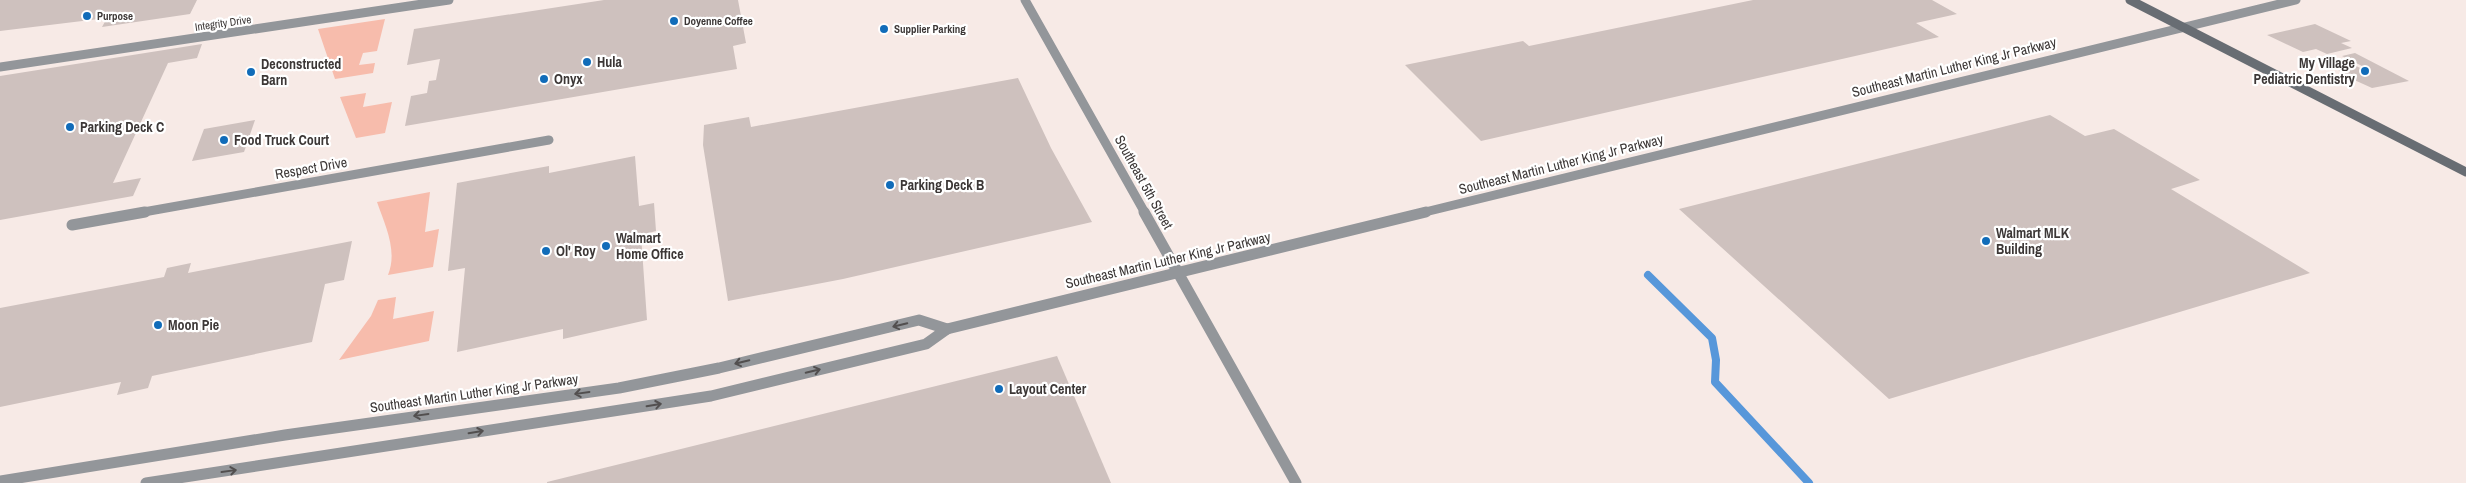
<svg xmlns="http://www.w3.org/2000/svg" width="2466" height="483" font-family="'Archivo Narrow',sans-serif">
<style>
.green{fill:#f7bcac}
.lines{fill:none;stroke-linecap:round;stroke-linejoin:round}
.stream{stroke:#5797da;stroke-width:8}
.building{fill:#cec1be}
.pedestrian-far1{stroke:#93969a;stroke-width:9}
.pedestrian{stroke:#93969a;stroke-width:11}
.tertiary-far1{stroke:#93969a;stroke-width:9}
.tertiary{stroke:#93969a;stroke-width:11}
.secondary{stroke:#686d73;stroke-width:9}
.oneway{stroke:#524f4f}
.poi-dot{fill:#116cb9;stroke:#fff;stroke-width:2}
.labels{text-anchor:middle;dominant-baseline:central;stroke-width:4.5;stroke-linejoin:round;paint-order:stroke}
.far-poi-label{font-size:11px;font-weight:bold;fill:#3c3736;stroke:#fff;text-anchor:start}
.far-street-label{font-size:11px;fill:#3c3736;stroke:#fff}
.poi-label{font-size:14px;font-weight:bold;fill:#3c3736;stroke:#fff;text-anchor:start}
.street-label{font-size:14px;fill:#3c3736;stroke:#fff}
</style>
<rect width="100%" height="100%" fill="#f7eae6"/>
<!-- green -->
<g class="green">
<path d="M385,19L377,51L363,53L359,65L375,63L373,73L335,79L318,29Z"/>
<path d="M366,93L363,107L392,102L385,133L356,138L340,97Z"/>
<path d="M430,192L425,232L439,229L433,267L388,275C398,251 385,225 377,202Z"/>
<path d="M396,297L393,319L434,311L429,341L339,360L371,316L378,300Z"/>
</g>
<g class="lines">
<!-- stream -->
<path class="stream" d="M1648,275L1712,338L1716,360L1715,382L1809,483"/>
</g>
<!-- building -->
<g class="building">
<path d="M0,0H197L190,14L102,27L107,18L0,31Z"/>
<path d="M604,0H738L746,43L733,46L737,69L405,126L411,96L427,93L429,81L436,80L440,59L407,65L414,29Z"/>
<path d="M1753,0H1932L1957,14L1916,23L1939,37L1481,141L1405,65L1523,41L1529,46Z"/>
<path d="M2315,24L2351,41L2341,43L2352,48L2327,54L2316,49L2303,52L2267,35Z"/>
<path d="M202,44L197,58L168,63L113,183L141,178L133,196L0,220V76Z"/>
<path d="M2355,53L2409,81L2372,88L2341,74H2346L2329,65L2347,61L2360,68L2364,67L2342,56Z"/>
<path d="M1018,78L1051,148L1092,222L843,279L728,301L703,145L704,125L749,117L751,127Z"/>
<path d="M2050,115L2085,136L2114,129L2200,180L2171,189L2310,273L1889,399L1679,209Z"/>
<path d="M255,120L244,152L192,161L204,129Z"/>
<path d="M635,156L639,206L654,203L656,231L641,235L647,320L563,339V329L457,352L465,268L448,271L457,183L549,166V173Z"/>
<path d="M352,241L344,280L325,284L312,342L152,376L148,388L117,395L121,382L0,407V308L164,277L167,268L191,263L188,273Z"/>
<path d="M1057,356L1111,483H547V482Z"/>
</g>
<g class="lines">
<!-- pedestrian-far1 -->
<g class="pedestrian-far1">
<path d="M0,67L449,0"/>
<path d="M138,213L549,140"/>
</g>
<!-- pedestrian -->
<path class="pedestrian" d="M72,225L145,212"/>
<!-- tertiary-far1 -->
<g class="tertiary-far1">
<path d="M1025,0L1145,213"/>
<path d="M1421,213L2296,0"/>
</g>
<!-- tertiary -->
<g class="tertiary">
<path d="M1144,212L1296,483"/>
<path d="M0,481L285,435L619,388L719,368L919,320L947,329"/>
<path d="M146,483L711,396L926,344L947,329L1426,212"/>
</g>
<!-- secondary -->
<path class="secondary" d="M2130,0L2466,172"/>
</g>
<!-- one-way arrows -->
<defs><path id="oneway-shaft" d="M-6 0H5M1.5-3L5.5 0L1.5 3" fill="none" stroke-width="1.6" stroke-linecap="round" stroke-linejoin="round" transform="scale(1.25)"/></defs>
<g class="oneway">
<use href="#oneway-shaft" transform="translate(900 325) rotate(166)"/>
<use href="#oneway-shaft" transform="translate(742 362) rotate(167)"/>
<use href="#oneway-shaft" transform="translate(813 371) rotate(-13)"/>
<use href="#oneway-shaft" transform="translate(582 393) rotate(172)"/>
<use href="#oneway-shaft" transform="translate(654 405) rotate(-9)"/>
<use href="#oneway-shaft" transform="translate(421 415) rotate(172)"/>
<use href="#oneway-shaft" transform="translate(476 432) rotate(-9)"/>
<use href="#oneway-shaft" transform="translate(229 471) rotate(-8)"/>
</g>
<!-- markers -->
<g class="poi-dot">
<circle cx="87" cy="16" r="5"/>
<circle cx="674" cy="21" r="5"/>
<circle cx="884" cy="29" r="5"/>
<circle cx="587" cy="62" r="5"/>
<circle cx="2365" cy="71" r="5"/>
<circle cx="251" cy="72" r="5"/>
<circle cx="544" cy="79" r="5"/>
<circle cx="70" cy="127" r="5"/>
<circle cx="224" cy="140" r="5"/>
<circle cx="890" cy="185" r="5"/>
<circle cx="1986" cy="241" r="5"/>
<circle cx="606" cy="246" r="5"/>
<circle cx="546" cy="251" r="5"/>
<circle cx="158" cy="325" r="5"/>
<circle cx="999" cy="389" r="5"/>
</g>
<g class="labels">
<!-- far-poi labels -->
<g class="far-poi-label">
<text x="97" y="16">Purpose</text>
<text x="684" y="21">Doyenne Coffee</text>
<text x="894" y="29">Supplier Parking</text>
</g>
<!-- far-street labels -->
<g class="far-street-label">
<text transform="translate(223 23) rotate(-8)">Integrity Drive</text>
</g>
<!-- poi labels -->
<g class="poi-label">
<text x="597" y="62">Hula</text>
<text x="2355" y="63" text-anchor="end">My Village<tspan x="2355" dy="16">Pediatric Dentistry</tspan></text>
<text x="261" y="64">Deconstructed<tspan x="261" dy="16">Barn</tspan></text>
<text x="554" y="79">Onyx</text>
<text x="80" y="127">Parking Deck C</text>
<text x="234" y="140">Food Truck Court</text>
<text x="900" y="185">Parking Deck B</text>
<text x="1996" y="233">Walmart MLK<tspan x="1996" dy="16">Building</tspan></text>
<text x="616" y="238">Walmart<tspan x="616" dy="16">Home Office</tspan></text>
<text x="556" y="251">Ol' Roy</text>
<text x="168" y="325">Moon Pie</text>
<text x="1009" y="389">Layout Center</text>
</g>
<!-- street labels -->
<g class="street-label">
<text transform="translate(1954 67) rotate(-14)">Southeast Martin Luther King Jr Parkway</text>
<text transform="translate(1561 164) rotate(-14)">Southeast Martin Luther King Jr Parkway</text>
<text transform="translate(311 168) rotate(-10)">Respect Drive</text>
<text transform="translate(1144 182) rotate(61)">Southeast 5th Street</text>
<text transform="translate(1168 260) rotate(-13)">Southeast Martin Luther King Jr Parkway</text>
<text transform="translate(474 393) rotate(-8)">Southeast Martin Luther King Jr Parkway</text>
</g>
</g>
</svg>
